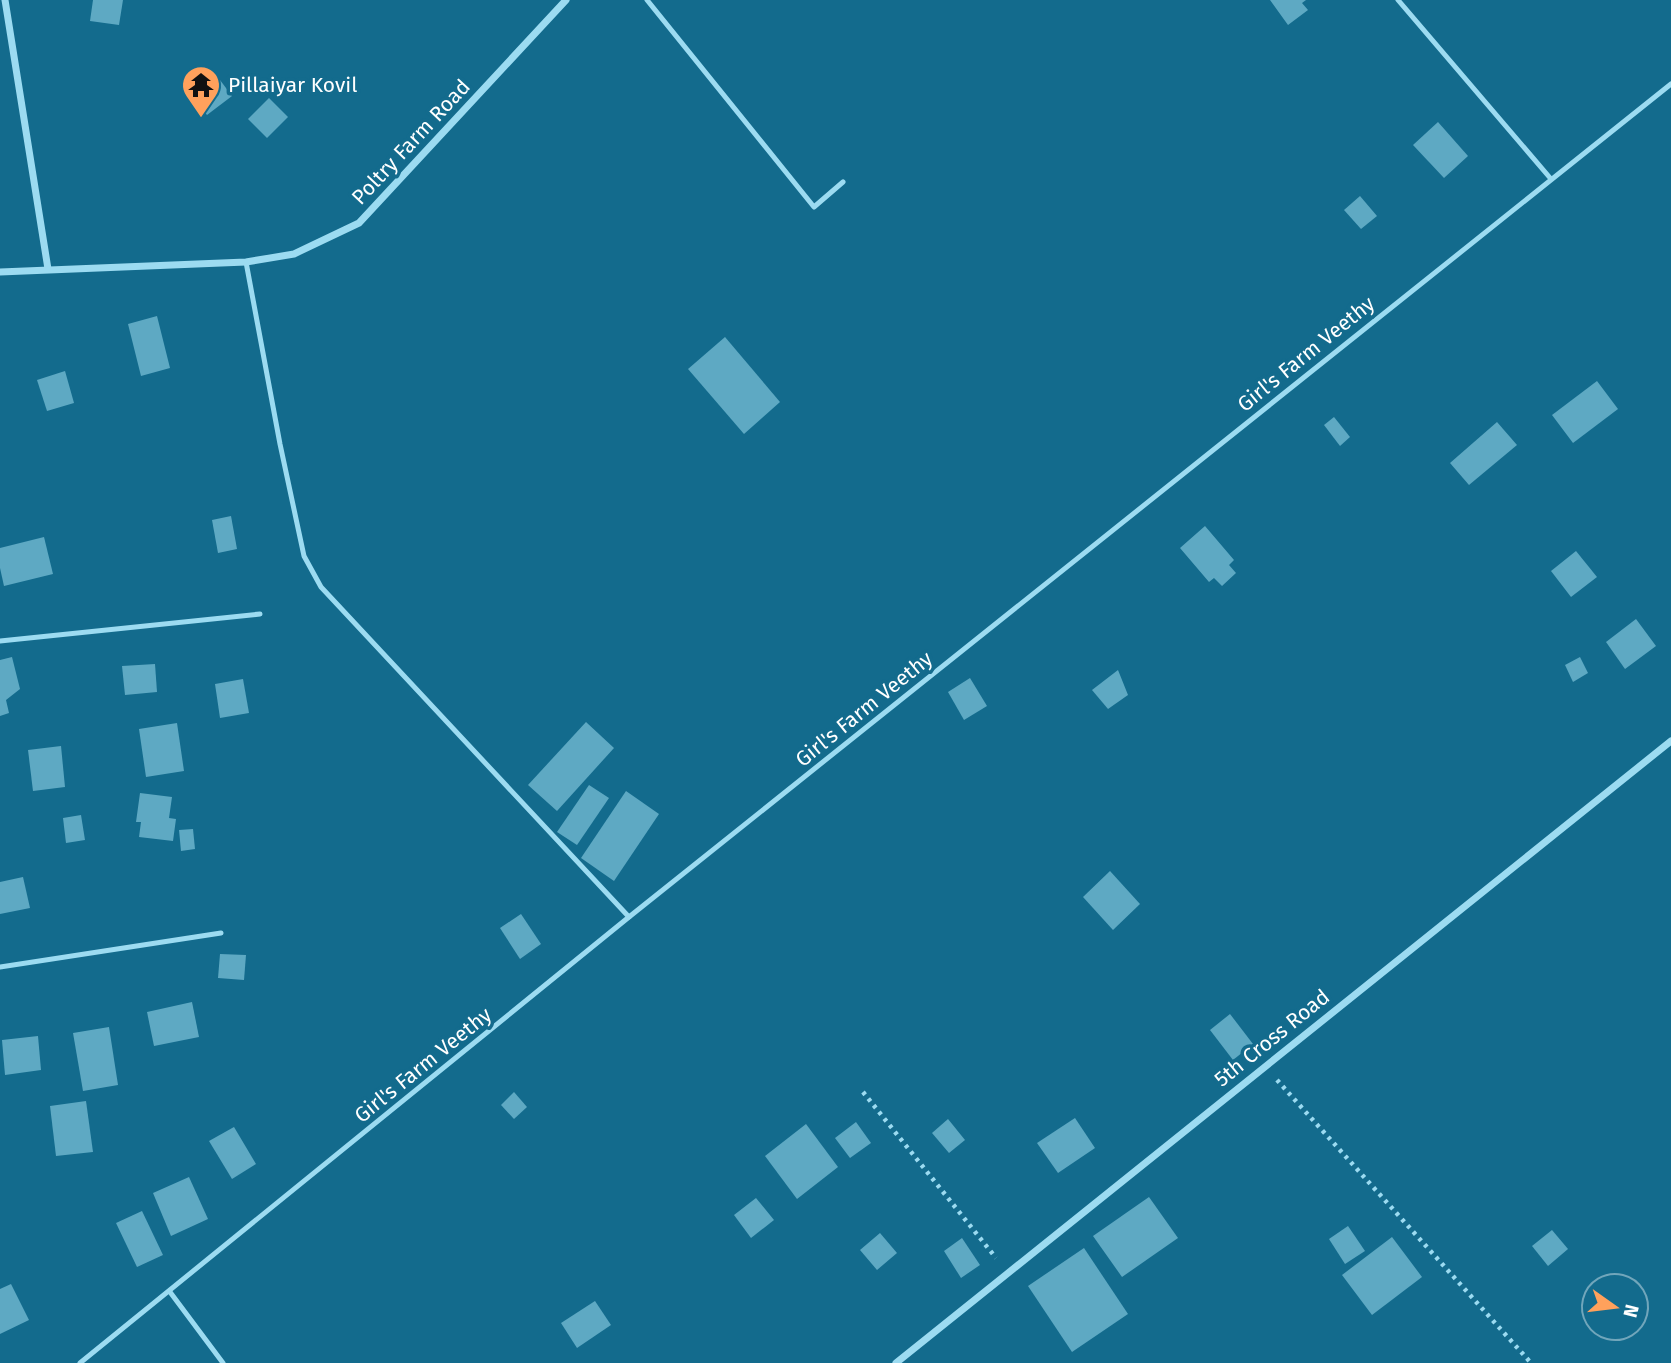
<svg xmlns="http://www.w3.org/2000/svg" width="1671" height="1363" font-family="'Fira Sans',sans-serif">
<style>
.building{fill:#5ea9c3}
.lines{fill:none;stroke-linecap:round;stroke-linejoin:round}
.path{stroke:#9cdbf1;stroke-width:4.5;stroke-dasharray:3.5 5;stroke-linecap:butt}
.lane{stroke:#9cdbf1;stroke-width:5}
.street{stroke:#9cdbf1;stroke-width:7}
.labels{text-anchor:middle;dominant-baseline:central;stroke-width:7;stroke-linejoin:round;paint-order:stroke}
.poi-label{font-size:21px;fill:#fff;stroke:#136b8d;text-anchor:start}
.street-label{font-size:21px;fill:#fff;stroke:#136b8d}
</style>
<rect width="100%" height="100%" fill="#136b8d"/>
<!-- building -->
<g class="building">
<path d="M93,0H123L119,25L90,21Z"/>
<path d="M1270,0H1306L1302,3L1308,10L1288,25Z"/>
<path d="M220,80L232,96L207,115L195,100Z"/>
<path d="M269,98L288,117L267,138L248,119Z"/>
<path d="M1438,122L1468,156L1444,178L1413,145Z"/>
<path d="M1360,196L1377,216L1361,229L1344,210Z"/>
<path d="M157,316L170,368L141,376L128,324Z"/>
<path d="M725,337L780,402L744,434L688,369Z"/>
<path d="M65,371L74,403L47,411L37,380Z"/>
<path d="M1597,381L1618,409L1573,443L1552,415Z"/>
<path d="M1334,417L1350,437L1340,446L1324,425Z"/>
<path d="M1497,422L1517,445L1469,485L1450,463Z"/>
<path d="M231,516L237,549L218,553L212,520Z"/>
<path d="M1205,526L1234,560L1229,565L1236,573L1222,586L1214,578L1209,582L1180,548Z"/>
<path d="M44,537L53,574L4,586L0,568V548Z"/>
<path d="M1576,551L1597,577L1571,597L1551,571Z"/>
<path d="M1636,619L1656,646L1625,669L1606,642Z"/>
<path d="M12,657L20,689L6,700L9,713L0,716V660Z"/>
<path d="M1580,657L1588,673L1573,682L1565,665Z"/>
<path d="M155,664L157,692L125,695L122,666Z"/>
<path d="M1118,670L1128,695L1108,709L1092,690Z"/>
<path d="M970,678L987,706L964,720L948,692Z"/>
<path d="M243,679L249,713L220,718L215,684Z"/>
<path d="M586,722L614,748L557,811L528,785Z"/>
<path d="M177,723L184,771L146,777L139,729Z"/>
<path d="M61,746L65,787L33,791L28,750Z"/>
<path d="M589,785L609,798L577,845L557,832Z"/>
<path d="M626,791L659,814L614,881L581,858Z"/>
<path d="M140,793L172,797L169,818L176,819L173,841L139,837L141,822H136Z"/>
<path d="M81,815L85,840L66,843L63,818Z"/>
<path d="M193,829L195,849L181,851L179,830Z"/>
<path d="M1110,871L1140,904L1113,930L1083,897Z"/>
<path d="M23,877L30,908L0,914V882Z"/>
<path d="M521,914L541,944L520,959L500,928Z"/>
<path d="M220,954L246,955L244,980L218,978Z"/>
<path d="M192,1002L199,1037L154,1046L147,1012Z"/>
<path d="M1230,1014L1253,1044L1233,1060L1210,1030Z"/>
<path d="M109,1027L118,1085L83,1091L73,1033Z"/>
<path d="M38,1036L41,1070L5,1075L2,1040Z"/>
<path d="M514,1092L527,1107L514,1119L501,1105Z"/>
<path d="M86,1101L93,1152L56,1156L50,1106Z"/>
<path d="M1075,1118L1095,1148L1058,1173L1037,1143Z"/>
<path d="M948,1119L965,1140L949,1153L932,1133Z"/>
<path d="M856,1122L871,1143L850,1158L835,1138Z"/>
<path d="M806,1124L838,1167L797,1199L765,1156Z"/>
<path d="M234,1127L256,1164L232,1179L209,1141Z"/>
<path d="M189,1177L208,1219L171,1236L153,1193Z"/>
<path d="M1149,1197L1178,1238L1122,1277L1093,1236Z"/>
<path d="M756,1198L774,1220L751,1238L734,1215Z"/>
<path d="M142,1211L163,1255L137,1267L116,1223Z"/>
<path d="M1348,1226L1365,1251L1345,1264L1329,1239Z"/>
<path d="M1552,1230L1568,1249L1548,1266L1532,1246Z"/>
<path d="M880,1233L897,1253L877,1270L860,1250Z"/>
<path d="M1392,1237L1422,1277L1372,1315L1342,1275Z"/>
<path d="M962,1238L980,1265L961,1278L944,1251Z"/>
<path d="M1084,1248L1128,1314L1072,1352L1028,1286Z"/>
<path d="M11,1284L29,1320L0,1334V1289Z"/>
<path d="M595,1301L611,1325L577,1348L561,1323Z"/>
</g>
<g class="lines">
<!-- path -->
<g class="path">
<path d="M1277,1080L1531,1363"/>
<path d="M863,1092L996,1258"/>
</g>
<!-- lane -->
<g class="lane">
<path d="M647,0L814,207L843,182"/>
<path d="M1398,0L1551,179"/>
<path d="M246,262L280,444L304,556L321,587L629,917"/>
<path d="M0,641L260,614"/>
<path d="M0,967L221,933"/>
<path d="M170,1292L223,1363"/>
<path d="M80,1363L629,917L1671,84"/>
</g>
<!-- street -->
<g class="street">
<path d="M5,0L48,269"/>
<path d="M0,272L246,262L294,254L359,223L566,0"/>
<path d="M896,1363L1671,741"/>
</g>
</g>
<!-- icons -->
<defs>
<symbol id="temple-pin" viewBox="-11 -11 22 30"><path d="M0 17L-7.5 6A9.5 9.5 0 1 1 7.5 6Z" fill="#ffa15c" stroke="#136b8d"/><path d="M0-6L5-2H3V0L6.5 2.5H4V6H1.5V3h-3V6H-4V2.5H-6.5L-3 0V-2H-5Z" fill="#111"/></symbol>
</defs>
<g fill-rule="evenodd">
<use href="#temple-pin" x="179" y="63" width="44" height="60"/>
</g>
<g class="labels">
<!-- poi labels -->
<g class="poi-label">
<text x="228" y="85">Pillaiyar Kovil</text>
</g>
<!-- street labels -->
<g class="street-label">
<text transform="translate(411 142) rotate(-47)">Poltry Farm Road</text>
<text transform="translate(1306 354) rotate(-39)">Girl's Farm Veethy</text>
<text transform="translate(864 709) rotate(-39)">Girl's Farm Veethy</text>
<text transform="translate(1272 1038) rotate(-39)">5th Cross Road</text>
<text transform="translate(423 1065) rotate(-39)">Girl's Farm Veethy</text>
</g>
</g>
<!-- north arrow -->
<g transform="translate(1615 1307) rotate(104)"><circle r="33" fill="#136b8d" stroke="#71a6bb" stroke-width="2"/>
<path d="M0-5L12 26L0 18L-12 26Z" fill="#ffa15c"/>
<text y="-10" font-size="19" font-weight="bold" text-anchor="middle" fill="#ffffff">N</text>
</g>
</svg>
